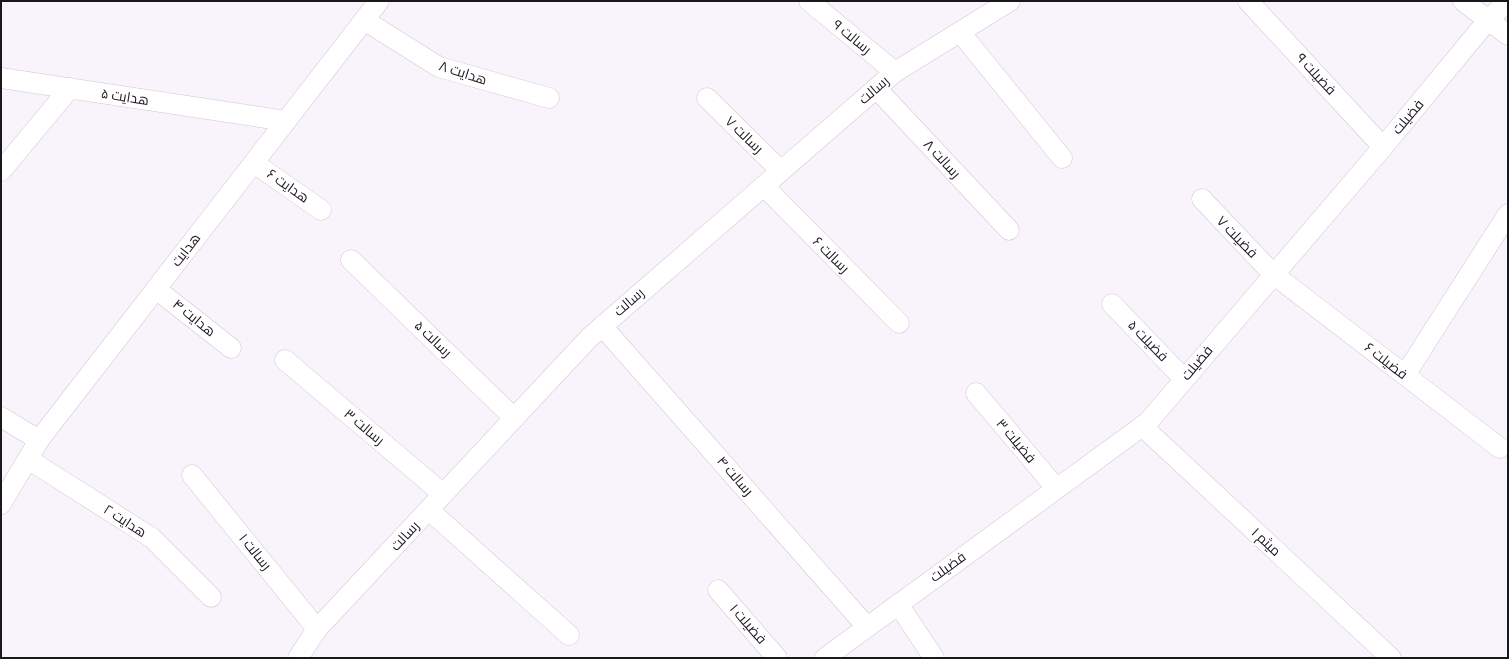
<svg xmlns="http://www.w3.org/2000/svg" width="1509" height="659" font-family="Signika,Cairo,sans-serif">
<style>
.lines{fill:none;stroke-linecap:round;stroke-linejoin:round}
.street-casing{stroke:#d1c4d9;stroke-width:21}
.street{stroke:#fff;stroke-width:20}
.labels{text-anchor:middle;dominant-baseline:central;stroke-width:3;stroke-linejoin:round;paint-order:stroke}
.street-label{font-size:14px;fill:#1c171f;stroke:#fff}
</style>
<rect width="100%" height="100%" fill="#f9f4fc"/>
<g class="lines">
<defs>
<g id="street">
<path d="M809,1L895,72"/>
<path d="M1248,1L1383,147"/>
<path d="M1463,1L1508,35"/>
<path d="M364,20L439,67L549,98"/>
<path d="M960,32L1062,158"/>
<path d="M1,78L286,121"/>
<path d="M876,88L1009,230"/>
<path d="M707,98L781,171"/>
<path d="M254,163L321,210"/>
<path d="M1,171L70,88"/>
<path d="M764,186L899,323"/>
<path d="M1202,199L1273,274L1500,448"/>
<path d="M351,260L514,418"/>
<path d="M156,289L231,348"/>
<path d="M1112,304L1184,379"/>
<path d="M602,326L867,627"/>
<path d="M285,360L443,494"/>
<path d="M1405,375L1508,214"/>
<path d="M976,393L1056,488"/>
<path d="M1,417L39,440"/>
<path d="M1142,426L1391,658"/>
<path d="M28,459L152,538L211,597"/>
<path d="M192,475L317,629"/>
<path d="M1,504L39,440L379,1"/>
<path d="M429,510L569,635"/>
<path d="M718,590L777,658"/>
<path d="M898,604L934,658"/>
<path d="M298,658L317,629L590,337L895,72L1010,1"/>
<path d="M825,658L1148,422L1383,147L1488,20L1508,1"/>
</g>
</defs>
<!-- street casing -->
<use href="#street" class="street-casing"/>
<!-- street -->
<use href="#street" class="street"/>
</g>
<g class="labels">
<!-- street labels -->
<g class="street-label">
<text transform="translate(852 37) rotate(40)">رسالت ۹</text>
<text transform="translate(463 73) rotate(18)">هدایت ۸</text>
<text transform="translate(1316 74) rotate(47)">فضیلت ۹</text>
<text transform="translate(874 90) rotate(-41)">رسالت</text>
<text transform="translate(125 97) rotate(9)">هدایت ۵</text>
<text transform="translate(1408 117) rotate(-50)">فضیلت</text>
<text transform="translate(744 135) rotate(44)">رسالت ۷</text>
<text transform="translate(942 159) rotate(47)">رسالت ۸</text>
<text transform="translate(288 186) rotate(35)">هدایت ۶</text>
<text transform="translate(1237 237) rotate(46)">فضیلت ۷</text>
<text transform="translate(186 250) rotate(-52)">هدایت</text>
<text transform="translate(831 255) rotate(45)">رسالت ۶</text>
<text transform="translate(629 302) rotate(-41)">رسالت</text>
<text transform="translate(194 318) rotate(39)">هدایت ۴</text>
<text transform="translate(433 339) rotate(44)">رسالت ۵</text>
<text transform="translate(1148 341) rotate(46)">فضیلت ۵</text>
<text transform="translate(1386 361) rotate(38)">فضیلت ۶</text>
<text transform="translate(1197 363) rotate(-50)">فضیلت</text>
<text transform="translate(364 427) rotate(40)">رسالت ۳</text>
<text transform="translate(1016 441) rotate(50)">فضیلت ۳</text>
<text transform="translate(735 476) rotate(49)">رسالت ۴</text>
<text transform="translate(125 521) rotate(33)">هدایت ۲</text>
<text transform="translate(405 536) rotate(-47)">رسالت</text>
<text transform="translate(1266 542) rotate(43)">میثم ۱</text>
<text transform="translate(255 552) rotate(51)">رسالت ۱</text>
<text transform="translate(948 567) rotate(-36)">فضیلت</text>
<text transform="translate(748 624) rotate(49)">فضیلت ۱</text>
</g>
</g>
<!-- border -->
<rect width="1509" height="659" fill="none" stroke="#1c171f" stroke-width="4"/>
</svg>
